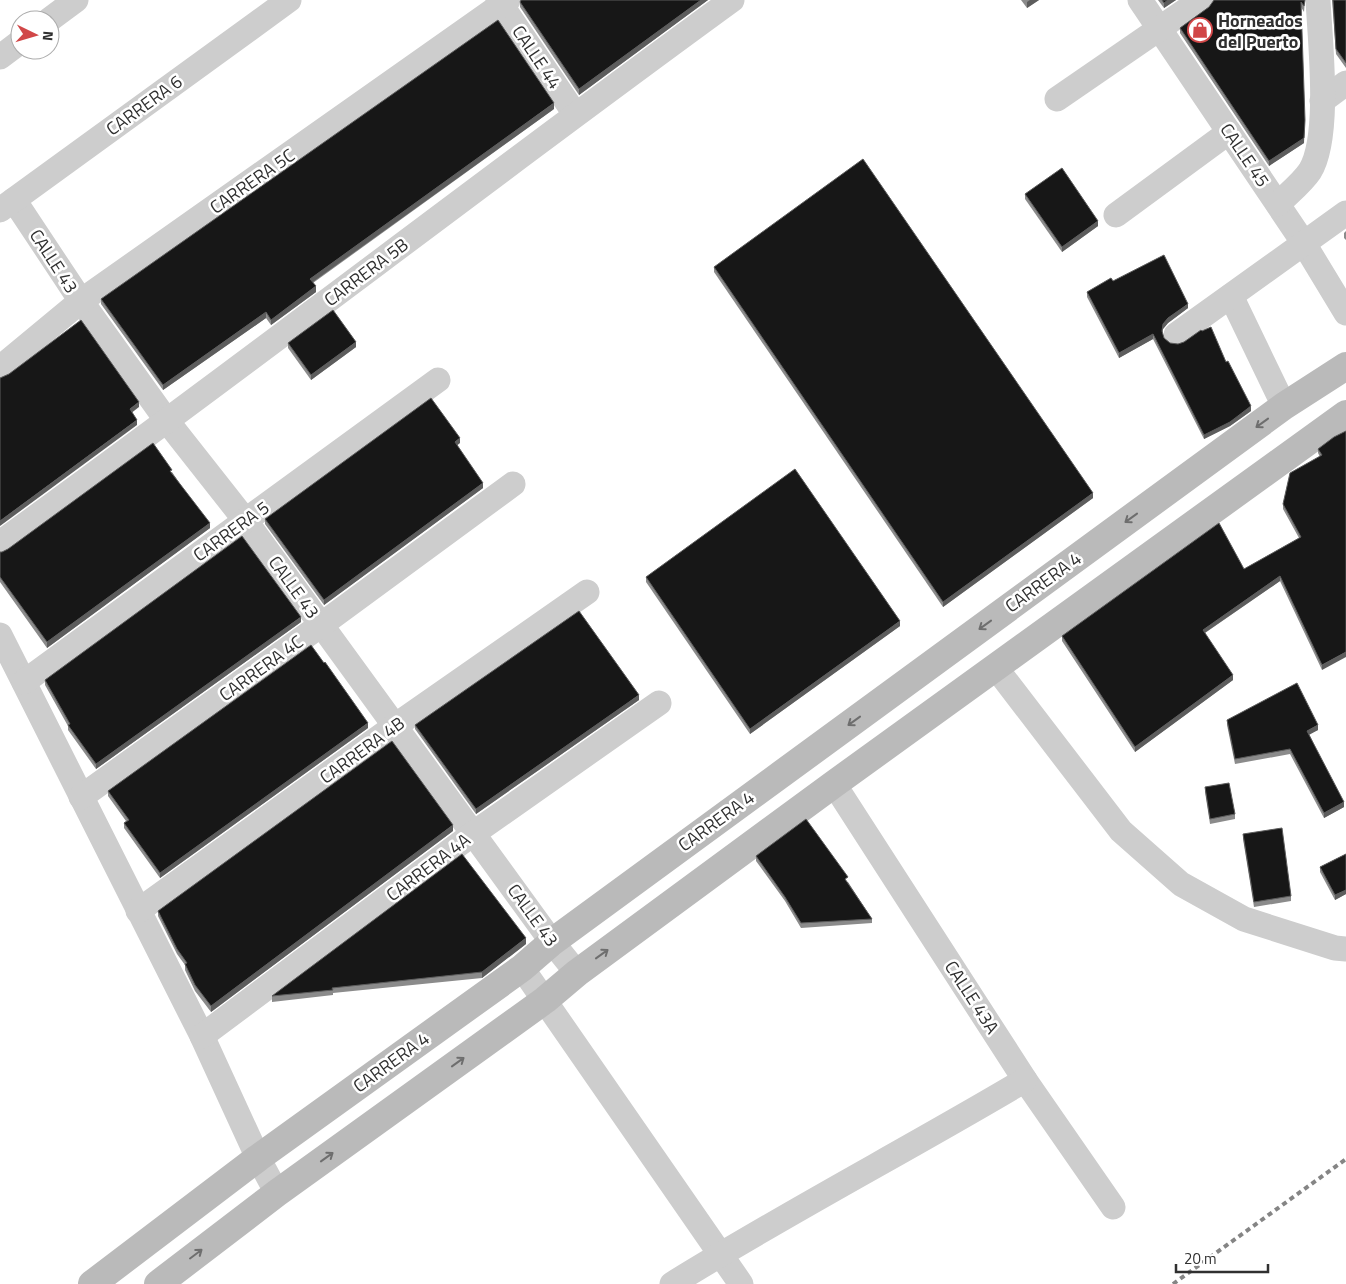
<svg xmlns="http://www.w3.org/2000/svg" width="1346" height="1284" font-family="'Titillium Web',sans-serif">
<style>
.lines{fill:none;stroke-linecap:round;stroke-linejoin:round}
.street{stroke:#cdcdcd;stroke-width:25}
.secondary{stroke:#bababa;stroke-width:28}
.rail{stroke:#858585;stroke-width:4;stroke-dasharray:5 4;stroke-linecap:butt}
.wall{fill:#8b8b8b}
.shaded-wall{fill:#5d5d5d}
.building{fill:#171717;stroke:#5d5d5d}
.oneway{stroke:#6e6e6e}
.labels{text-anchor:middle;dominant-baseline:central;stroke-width:5;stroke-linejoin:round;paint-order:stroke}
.poi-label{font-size:18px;font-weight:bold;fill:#303030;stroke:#fff;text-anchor:start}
.street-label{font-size:18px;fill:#303030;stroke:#fff}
</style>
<rect width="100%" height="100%" fill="#fff"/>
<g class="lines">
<!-- street -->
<g class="street">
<path d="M498,0L575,114"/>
<path d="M1140,0L1303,242L1346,313"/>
<path d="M49,20L76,0"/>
<path d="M0,57L20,42"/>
<path d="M1057,99L1201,0"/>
<path d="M1322,101L1346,83"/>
<path d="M14,200L81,301L167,421L245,520L552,942L577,973"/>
<path d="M1278,204C1288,194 1302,183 1310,171C1331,137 1320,41 1318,0"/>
<path d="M0,210L289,0"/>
<path d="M1116,215L1229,132"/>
<path d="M1231,296L1284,406"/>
<path d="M1176,335L1346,213"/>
<path d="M0,368L81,301L508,0"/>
<path d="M0,543C246,365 486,179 732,0"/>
<path d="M0,635L202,1036L258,1158L277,1193"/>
<path d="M996,668L1121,831L1181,884L1244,919L1335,948L1346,949"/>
<path d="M24,682L438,380"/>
<path d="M834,784L1025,1080L1113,1207"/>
<path d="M81,797L321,625L513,484"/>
<path d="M138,911L395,726L587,592"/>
<path d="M522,968L741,1284"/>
<path d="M202,1036L474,833L659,703"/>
<path d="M672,1284C788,1212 909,1149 1025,1080"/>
</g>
<!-- secondary -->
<g class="secondary">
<path d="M92,1284L258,1158L522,968L552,942L1284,406L1346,366"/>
<path d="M158,1284L277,1193L545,1000L577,973L834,784L1346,414"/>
</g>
<!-- rail -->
<path class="rail" d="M1173,1284L1346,1159"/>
</g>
<!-- wall -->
<g class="wall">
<path d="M708,0L579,95L520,7V2Z"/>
<path d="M1021,0H1039L1027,8Z"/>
<path d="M1158,0H1176L1164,8Z"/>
<path d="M1305,0L1304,12L1301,7L1304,143L1269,166L1180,33V28L1209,7L1214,1Z"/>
<path d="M1332,0H1346V68L1336,54Z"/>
<path d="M554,109L313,283L316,292L271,325L266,318L163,390L101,304V299Z"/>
<path d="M1025,194L1098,226L1062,252L1025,199Z"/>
<path d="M1346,231V240L1344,238V233Z"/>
<path d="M714,267L1093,498L943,607L714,272Z"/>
<path d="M1113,281L1188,308L1168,323L1163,329L1162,333L1164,338L1170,343L1226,362L1251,411L1230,426L1204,439L1153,339L1119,358L1087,297V292Z"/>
<path d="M288,343L356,347L311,380L288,348Z"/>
<path d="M1334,437L1322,670L1280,581L1205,633L1233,680L1135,752L1062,641V636L1244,569L1299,538L1283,509V504L1320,457L1318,453V449Z"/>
<path d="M460,443L457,445L483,488L324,605L265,524V519Z"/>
<path d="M172,472L210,528L47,648L0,582V552H2L8,549Z"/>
<path d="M646,577L900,626L750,734L646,582Z"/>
<path d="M301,622L96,769L68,730V726L45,685V680Z"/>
<path d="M639,700L476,814L415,729V725Z"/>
<path d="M1227,720L1318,730L1309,734L1344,807L1324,818L1290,754L1235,764L1227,725Z"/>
<path d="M368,728L160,878L124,828V823L126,821L108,796V791Z"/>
<path d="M1205,787L1235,814V819L1210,824L1205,792Z"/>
<path d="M453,831L211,1012L195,991L185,970V965L177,954L158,916V911Z"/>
<path d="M1243,834L1291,896V901L1254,907L1243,839Z"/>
<path d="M1346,854V894L1335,900L1320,872V867Z"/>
<path d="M756,856L848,882L872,919V923L801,928L785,901L756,861Z"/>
<path d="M526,944L482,978L333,993V995L272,1002V996Z"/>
</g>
<!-- shaded-wall -->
<g class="shaded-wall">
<path d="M701,0H708L579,95V89Z"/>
<path d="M1030,0H1039L1027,8V2Z"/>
<path d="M1168,0H1176L1164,8V3Z"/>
<path d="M554,103V109L310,284V279Z"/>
<path d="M1305,120L1304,143L1269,166V161Z"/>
<path d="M1098,221V226L1062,252V247Z"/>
<path d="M316,286V292L271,325V320Z"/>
<path d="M1188,304V308L1168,323L1163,329L1162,336L1163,324L1168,318Z"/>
<path d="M266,312V318L163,390V385Z"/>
<path d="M1153,334V339L1119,358V353Z"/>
<path d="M356,342V347L311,380V375Z"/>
<path d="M139,402V407L130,414V409Z"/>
<path d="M1251,406V411L1230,426L1204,439V435Z"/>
<path d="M137,420V425L0,526V521Z"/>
<path d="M460,438V443L455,447V442Z"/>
<path d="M483,483V488L324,605V600Z"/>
<path d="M1093,493V498L943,607V602Z"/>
<path d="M210,523V528L47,648V642Z"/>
<path d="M1280,576V581L1203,634V630Z"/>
<path d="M301,617V622L96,769V764Z"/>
<path d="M900,621V626L750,734V729Z"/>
<path d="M1346,652V657L1322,670V665Z"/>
<path d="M1233,675V680L1135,752V747Z"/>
<path d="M639,695V700L476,814V809Z"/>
<path d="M368,723V728L160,878V873Z"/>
<path d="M1318,725V730L1307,736V731Z"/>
<path d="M1344,802V807L1324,818V813Z"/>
<path d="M453,825V831L211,1012V1006Z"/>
<path d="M1346,890V894L1335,900V895Z"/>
<path d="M526,938V944L482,978V972Z"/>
</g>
<!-- building -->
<g class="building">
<path d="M521,0H701L579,89L520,2Z"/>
<path d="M1162,0H1168L1164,3Z"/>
<path d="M1214,0H1305L1304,6L1301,2L1305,120L1304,138L1269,161L1180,28L1209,7Z"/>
<path d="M1333,0H1346V63L1336,49Z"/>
<path d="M498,20L554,103L310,279L316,286L271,320L266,312L163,385L101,299Z"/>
<path d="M863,159L1093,493L943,602L714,267Z"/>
<path d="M1062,168L1098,221L1062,247L1025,194Z"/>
<path d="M1164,255L1188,304L1168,318L1163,324L1162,331L1164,338L1170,343L1178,344L1184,342L1201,330L1202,331L1211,327L1226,362L1228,361L1251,406L1230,422L1204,435L1153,334L1119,353L1087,292L1111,278L1113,281Z"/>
<path d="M333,310L356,342L311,375L288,343Z"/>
<path d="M81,320L139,402L130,409L137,420L0,521V378L9,374Z"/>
<path d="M431,398L460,438L455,442L483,483L324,600L265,519Z"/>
<path d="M1346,431V652L1322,665L1280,576L1203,630L1233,675L1135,747L1062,636L1219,523L1244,569L1301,537L1283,504L1290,473L1322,455L1318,449L1334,437Z"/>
<path d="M153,443L172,470L170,471L210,523L47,642L0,577V552H2L8,549Z"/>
<path d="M795,469L900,621L750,729L646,577Z"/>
<path d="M242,536L301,617L96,764L68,725L70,724L45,680Z"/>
<path d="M579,611L639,695L476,809L415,725Z"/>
<path d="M311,645L324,663L325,662L368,723L160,873L124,823L129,820L108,791Z"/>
<path d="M1297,683L1318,725L1307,731L1344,802L1324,813L1290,749L1235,759L1227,720Z"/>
<path d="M392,741L453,825L211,1006L195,985L185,964L187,963L177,949L158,911Z"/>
<path d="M1229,783L1235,814L1210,819L1205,787Z"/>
<path d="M806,819L848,877L845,879L872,919L801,923L785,897L756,856Z"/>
<path d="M1282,828L1291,896L1254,902L1243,834Z"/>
<path d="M462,854L526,938L482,972L332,988L333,990L272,996Z"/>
<path d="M1346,854V890L1335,895L1320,867Z"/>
</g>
<!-- one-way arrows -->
<defs><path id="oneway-shaft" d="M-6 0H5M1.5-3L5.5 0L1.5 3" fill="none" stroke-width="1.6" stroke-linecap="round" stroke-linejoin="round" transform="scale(1.25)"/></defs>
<g class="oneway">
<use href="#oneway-shaft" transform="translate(1262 423) rotate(144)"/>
<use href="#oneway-shaft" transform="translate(1131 518) rotate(144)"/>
<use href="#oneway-shaft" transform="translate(985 625) rotate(144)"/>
<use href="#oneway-shaft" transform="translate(854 721) rotate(144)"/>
<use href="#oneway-shaft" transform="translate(602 954) rotate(-36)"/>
<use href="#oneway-shaft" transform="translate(458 1062) rotate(-36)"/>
<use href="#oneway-shaft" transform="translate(327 1157) rotate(-36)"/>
<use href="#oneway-shaft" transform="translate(196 1254) rotate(-37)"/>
</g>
<!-- icons -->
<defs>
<symbol id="shop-ring" viewBox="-11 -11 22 22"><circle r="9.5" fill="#fff" stroke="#d14748" stroke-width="1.5"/><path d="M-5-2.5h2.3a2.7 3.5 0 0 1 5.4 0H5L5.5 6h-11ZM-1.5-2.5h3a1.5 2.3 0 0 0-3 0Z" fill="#d14748"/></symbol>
</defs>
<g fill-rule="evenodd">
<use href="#shop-ring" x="1186" y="16" width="28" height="28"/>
</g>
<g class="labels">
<!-- poi labels -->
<g class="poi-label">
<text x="1218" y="20">Horneados<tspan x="1218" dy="21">del Puerto</tspan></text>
</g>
<!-- street labels -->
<g class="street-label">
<text transform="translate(537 57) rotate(56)">CALLE 44</text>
<text transform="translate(144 105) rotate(-36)">CARRERA 6</text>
<text transform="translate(1245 155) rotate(56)">CALLE 45</text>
<text transform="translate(252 181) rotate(-35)">CARRERA 5C</text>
<text transform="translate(54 261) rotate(57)">CALLE 43</text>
<text transform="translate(366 272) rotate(-37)">CARRERA 5B</text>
<text transform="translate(231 531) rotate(-36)">CARRERA 5</text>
<text transform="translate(1043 582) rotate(-36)">CARRERA 4</text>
<text transform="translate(294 587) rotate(54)">CALLE 43</text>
<text transform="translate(261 668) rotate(-36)">CARRERA 4C</text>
<text transform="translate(362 750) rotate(-36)">CARRERA 4B</text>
<text transform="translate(716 821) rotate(-36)">CARRERA 4</text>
<text transform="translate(428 867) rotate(-37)">CARRERA 4A</text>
<text transform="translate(533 915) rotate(54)">CALLE 43</text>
<text transform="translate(972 997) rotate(57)">CALLE 43A</text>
<text transform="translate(391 1062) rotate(-36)">CARRERA 4</text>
</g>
</g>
<!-- north arrow -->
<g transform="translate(35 35) rotate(95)"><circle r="24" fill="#ffffff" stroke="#acacac"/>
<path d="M0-4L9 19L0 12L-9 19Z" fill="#d14748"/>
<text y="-8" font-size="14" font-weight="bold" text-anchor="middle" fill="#303030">N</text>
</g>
<!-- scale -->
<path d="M1176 1264v8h92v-8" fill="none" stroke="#303030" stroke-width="2.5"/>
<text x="1184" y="1264" font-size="15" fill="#303030" stroke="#ffffff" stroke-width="4" paint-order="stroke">20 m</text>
</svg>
